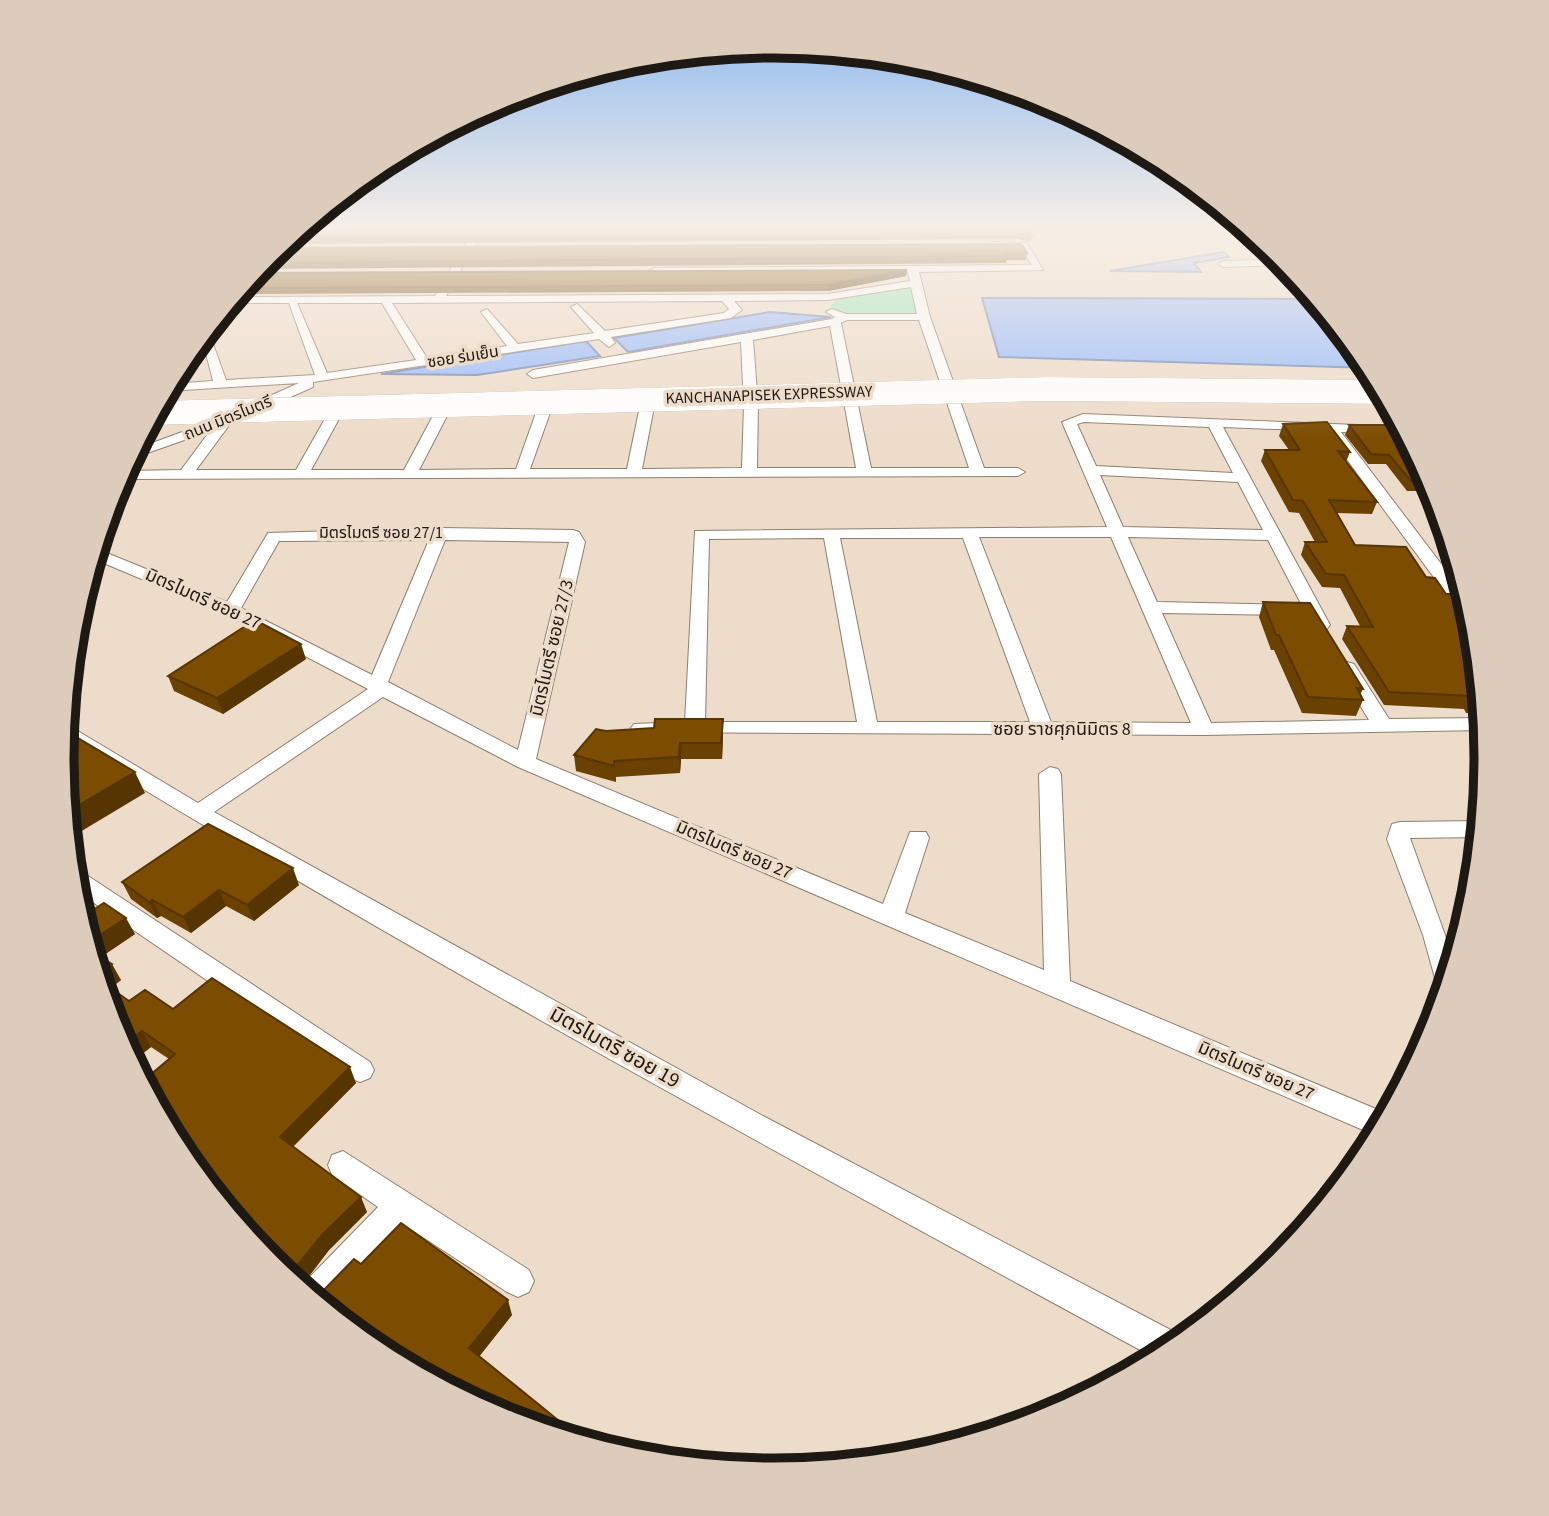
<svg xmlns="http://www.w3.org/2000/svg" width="1549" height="1516" font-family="'Source Sans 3','Noto Sans Thai',sans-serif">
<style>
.green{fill:#96e6b9}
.water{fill:#99bcfd;stroke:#748bb7;stroke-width:2}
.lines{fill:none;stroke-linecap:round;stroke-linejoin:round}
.street-casing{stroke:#8f7f6f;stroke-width:2}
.street{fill:#fff;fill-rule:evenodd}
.highway-bridge-casing{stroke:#8f7f6f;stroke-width:24;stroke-linecap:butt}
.highway-bridge{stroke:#fff;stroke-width:24}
.wall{fill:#6b4101}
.shaded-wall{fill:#573501}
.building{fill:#7c4c01;stroke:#573501;stroke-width:2}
.labels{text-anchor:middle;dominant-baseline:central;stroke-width:7;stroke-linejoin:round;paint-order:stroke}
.far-street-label{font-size:16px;fill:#1f1913;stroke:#eedcca}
.street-label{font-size:18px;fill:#1f1913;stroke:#eedcca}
.near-street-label{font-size:21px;fill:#1f1913;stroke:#eedcca}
.rim{fill:none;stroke:#1f1913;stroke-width:9}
</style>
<rect width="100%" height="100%" fill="#eedcca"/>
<!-- green -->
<path class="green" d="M917,283L924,317H845L827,310L841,295Z"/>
<!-- water -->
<g class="water">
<path d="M1224,252L1229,257L1194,263L1201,272L1110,271Z"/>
<path d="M982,298L1315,299L1370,368L999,357Z"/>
<path d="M770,312L831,317L628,352L614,338Z"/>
<path d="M586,341L600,356L477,375L381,374Z"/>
</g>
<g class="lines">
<defs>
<g id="street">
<path d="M476,226H486L446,296L828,294L910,281L908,272L654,274L649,271L654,268L1032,265L1020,248H993L988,245L993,242L1027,243L1043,270L919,272L930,317L984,468H1018L1025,472L1018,476L120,479L124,471L181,470L210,431L130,459L136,449L220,418L299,383L167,391L170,384L213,381L202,338L208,330L226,380L315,375L289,303H231L236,297L435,296ZM911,287L917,314H846L832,309L826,312L835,317L832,319L533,370L527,374L533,378L741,342L744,405L742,468L642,469L654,407C647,400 630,402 620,404V410L639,411L627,469H530L551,410L544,406L537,410L516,469L419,470L449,412L442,408L435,412L404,470H311L340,417L333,413L326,417L296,470H196L230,424L313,387V382L599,339L609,347L615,343L611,337L731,318L742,310L734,301L828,300ZM722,301L729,309L724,313L605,331L577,304L571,307L594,333L518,344L487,309L481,312L507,346L427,358L392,303ZM297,303H382L416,360L327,373ZM847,320H919L969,468H871L841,323ZM830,326L856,468H757L758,405L753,340Z"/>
<path d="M1267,245L1272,249L1267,251L1276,265L1223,267L1218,264L1223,261L1264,260L1256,250Z"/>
<path d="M1083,414L1382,426L1384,429L1377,433L1341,432L1467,598L1474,622L1466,621L1326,431L1223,427L1330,625L1327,629H1315L1312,625L1268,540L1128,537L1157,602L1290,605L1299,610L1290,615L1162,613L1211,723L1369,720L1337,668L1347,662L1354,664L1389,719L1483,718L1484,730L1204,735L634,732L631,728L634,724L685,722L695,531L1107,527L1062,422ZM1084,422L1209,427L1233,473L1096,466L1077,424ZM1100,475L1238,482L1263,530L1123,527ZM979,537H1111L1191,723L1051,722ZM824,538L857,722H705L709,539ZM840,538H963L1030,722H877Z"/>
<path d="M440,528L573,530L579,532L585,542L536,759L883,904L910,832H926L929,838L905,913L1044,970L1039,774L1050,767L1058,769L1061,774L1070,981L1388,1114L1377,1136L518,767L383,697L214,812L763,1116L1184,1337L1170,1351L1155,1358C788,1159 420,959 64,741L65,726L71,727L198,803L368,689L225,614L94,559L97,549L227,602L268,533ZM429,540L372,675L241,608L279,541ZM445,540L569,542L518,750L388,682Z"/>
<path d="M1481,821L1479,837L1410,838L1454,960L1445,991L1438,989L1423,935L1387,839L1392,824L1400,822Z"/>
<path d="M73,870L82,872L370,1062L374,1070L370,1078L360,1082L350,1078L75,890Z"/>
<path d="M343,1151L529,1270L534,1281L529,1292L518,1297L507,1292L403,1224L326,1308L302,1285L378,1207L332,1175L328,1165L332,1155Z"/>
</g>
</defs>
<!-- street casing -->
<use href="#street" class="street-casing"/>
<!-- street -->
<use href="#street" class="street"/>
<defs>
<path id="highway-bridge" d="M155,413L1048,389L1383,392"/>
</defs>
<!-- highway-bridge casing -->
<use href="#highway-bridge" class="highway-bridge-casing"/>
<!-- highway-bridge -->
<use href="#highway-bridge" class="highway-bridge"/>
</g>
<!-- wall -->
<g class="wall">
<path d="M305,226H1024L1032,236L1031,242L1017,239L283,244Z"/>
<path d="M1027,253L1026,260H1007L1006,263L258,269L271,254Z"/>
<path d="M907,270L906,276L828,291L238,294L255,273Z"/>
<path d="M1283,424L1350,452L1346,462L1377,502L1372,514L1337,513L1355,545L1426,577L1446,594L1471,611L1473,619L1483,713H1466L1464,709L1384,705L1342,639L1347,626H1360L1340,588L1322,587L1301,555L1305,542H1315L1299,513L1289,512L1261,461L1265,450H1289L1279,436Z"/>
<path d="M1349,425H1401L1433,486L1434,491H1407L1386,464H1368L1345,435Z"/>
<path d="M1449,538L1454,556L1446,544Z"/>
<path d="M1263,602L1363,689L1360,695L1363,700L1356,716L1302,713L1274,650H1271L1259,617Z"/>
<path d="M306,659L223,714L174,691L168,676Z"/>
<path d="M606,731L723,735L722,759H681L680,773L616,777V782L576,771L574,755Z"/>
<path d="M122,882L299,885L254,921L226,906L191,933L161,916L157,918L131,899Z"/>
<path d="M82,917L135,934L101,957L121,980L110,988L129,1001L173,1009L356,1083L293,1147L367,1212L329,1250L304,1283L318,1296L361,1264L512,1315L479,1356L378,1350L270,1262L169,1059L151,1047L133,1061Z"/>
</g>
<!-- shaded-wall -->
<g class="shaded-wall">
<path d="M907,270L906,276L828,291V285Z"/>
<path d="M301,644L306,659L223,714L217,698Z"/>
<path d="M723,719V735L722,759L721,743Z"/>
<path d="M680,743L681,759L680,773L679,757Z"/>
<path d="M135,772L145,793L70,838L67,812Z"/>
<path d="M293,868L299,885L254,921L247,905Z"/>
<path d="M219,890L226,906L191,933L183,917Z"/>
<path d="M152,900L161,916L157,918L149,902Z"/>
<path d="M126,918L135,934L95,961L89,942Z"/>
<path d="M112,964L121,980L105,993L99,974Z"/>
<path d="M142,1031L151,1047L133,1061L124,1045Z"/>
<path d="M350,1067L356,1083L287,1152L280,1137Z"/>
<path d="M361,1197L367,1212L329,1250L301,1286L292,1272L322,1235Z"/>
<path d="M508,1300L512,1315L475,1362L469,1348Z"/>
</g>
<!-- building -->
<g class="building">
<path d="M305,226H1024L1032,236L1018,233L290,238Z"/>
<path d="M1018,244L1022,245L1027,253H1005L1007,256L264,263L271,254L279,248Z"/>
<path d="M907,270L828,285L243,288L255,273Z"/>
<path d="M1327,422L1350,452L1338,451L1377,502L1329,500L1355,545L1406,547L1426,577L1435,578L1446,594H1458L1471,611L1472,614H1464L1474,629L1481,699H1473L1471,696L1389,692L1347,626L1373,627L1344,575L1326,574L1305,542H1327L1303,501L1293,500L1265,450H1300L1283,424Z"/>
<path d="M1349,425H1401L1430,481H1411L1389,455L1371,454Z"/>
<path d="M1263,602L1310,603L1363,689L1357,688L1363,700L1308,697L1279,635H1276Z"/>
<path d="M255,620L301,644L217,698L168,676Z"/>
<path d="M655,719H723L721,743H680L679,757L614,761V766L574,755L596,729L606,731L654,728Z"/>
<path d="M65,732L71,734L135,772L67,812L62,758Z"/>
<path d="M208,824L293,868L247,905L219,890L183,917L152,900L149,902L122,882Z"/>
<path d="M104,903L126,918L89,942L82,917Z"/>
<path d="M92,952L112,964L99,974Z"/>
<path d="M212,978L350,1067L280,1137L361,1197L322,1235L292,1272L318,1296L354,1259L361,1264L401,1223L508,1300L469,1348L585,1442L501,1416L378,1350L270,1262L182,1154L143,1081L175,1054L142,1031L124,1045L116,1030L102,982L129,1001L145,990L173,1009Z"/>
</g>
<!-- sky -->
<linearGradient id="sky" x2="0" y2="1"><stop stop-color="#88b7f0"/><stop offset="0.52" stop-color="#f7efe7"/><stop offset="1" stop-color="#f7efe7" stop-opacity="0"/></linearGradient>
<rect width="1549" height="438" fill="url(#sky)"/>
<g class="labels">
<!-- far-street labels -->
<g class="far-street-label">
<text transform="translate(463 357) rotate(-9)">ซอย ร่มเย็น</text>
<text transform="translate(769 395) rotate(-2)">KANCHANAPISEK EXPRESSWAY</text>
<text transform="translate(228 418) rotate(-22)">ถนน มิตรไมตรี</text>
<text x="381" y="533">มิตรไมตรี ซอย 27/1</text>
</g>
<!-- street labels -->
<g class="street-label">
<text transform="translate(203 599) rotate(24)">มิตรไมตรี ซอย 27</text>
<text transform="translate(552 648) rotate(-77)">มิตรไมตรี ซอย 27/3</text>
<text x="1062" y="729">ซอย ราชศุภนิมิตร 8</text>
<text transform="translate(734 850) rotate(23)">มิตรไมตรี ซอย 27</text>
<text transform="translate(1256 1071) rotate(23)">มิตรไมตรี ซอย 27</text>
</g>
<!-- near-street labels -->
<g class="near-street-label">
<text transform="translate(615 1047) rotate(29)">มิตรไมตรี ซอย 19</text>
</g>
</g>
<!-- crop -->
<path d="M0 0H1549V1516H0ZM74 758a700 700 0 1 1 1400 0a700 700 0 1 1-1400 0Z" fill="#dcb" fill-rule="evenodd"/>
<path class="rim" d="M74 758a700 700 0 1 1 1400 0a700 700 0 1 1-1400 0Z"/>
</svg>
